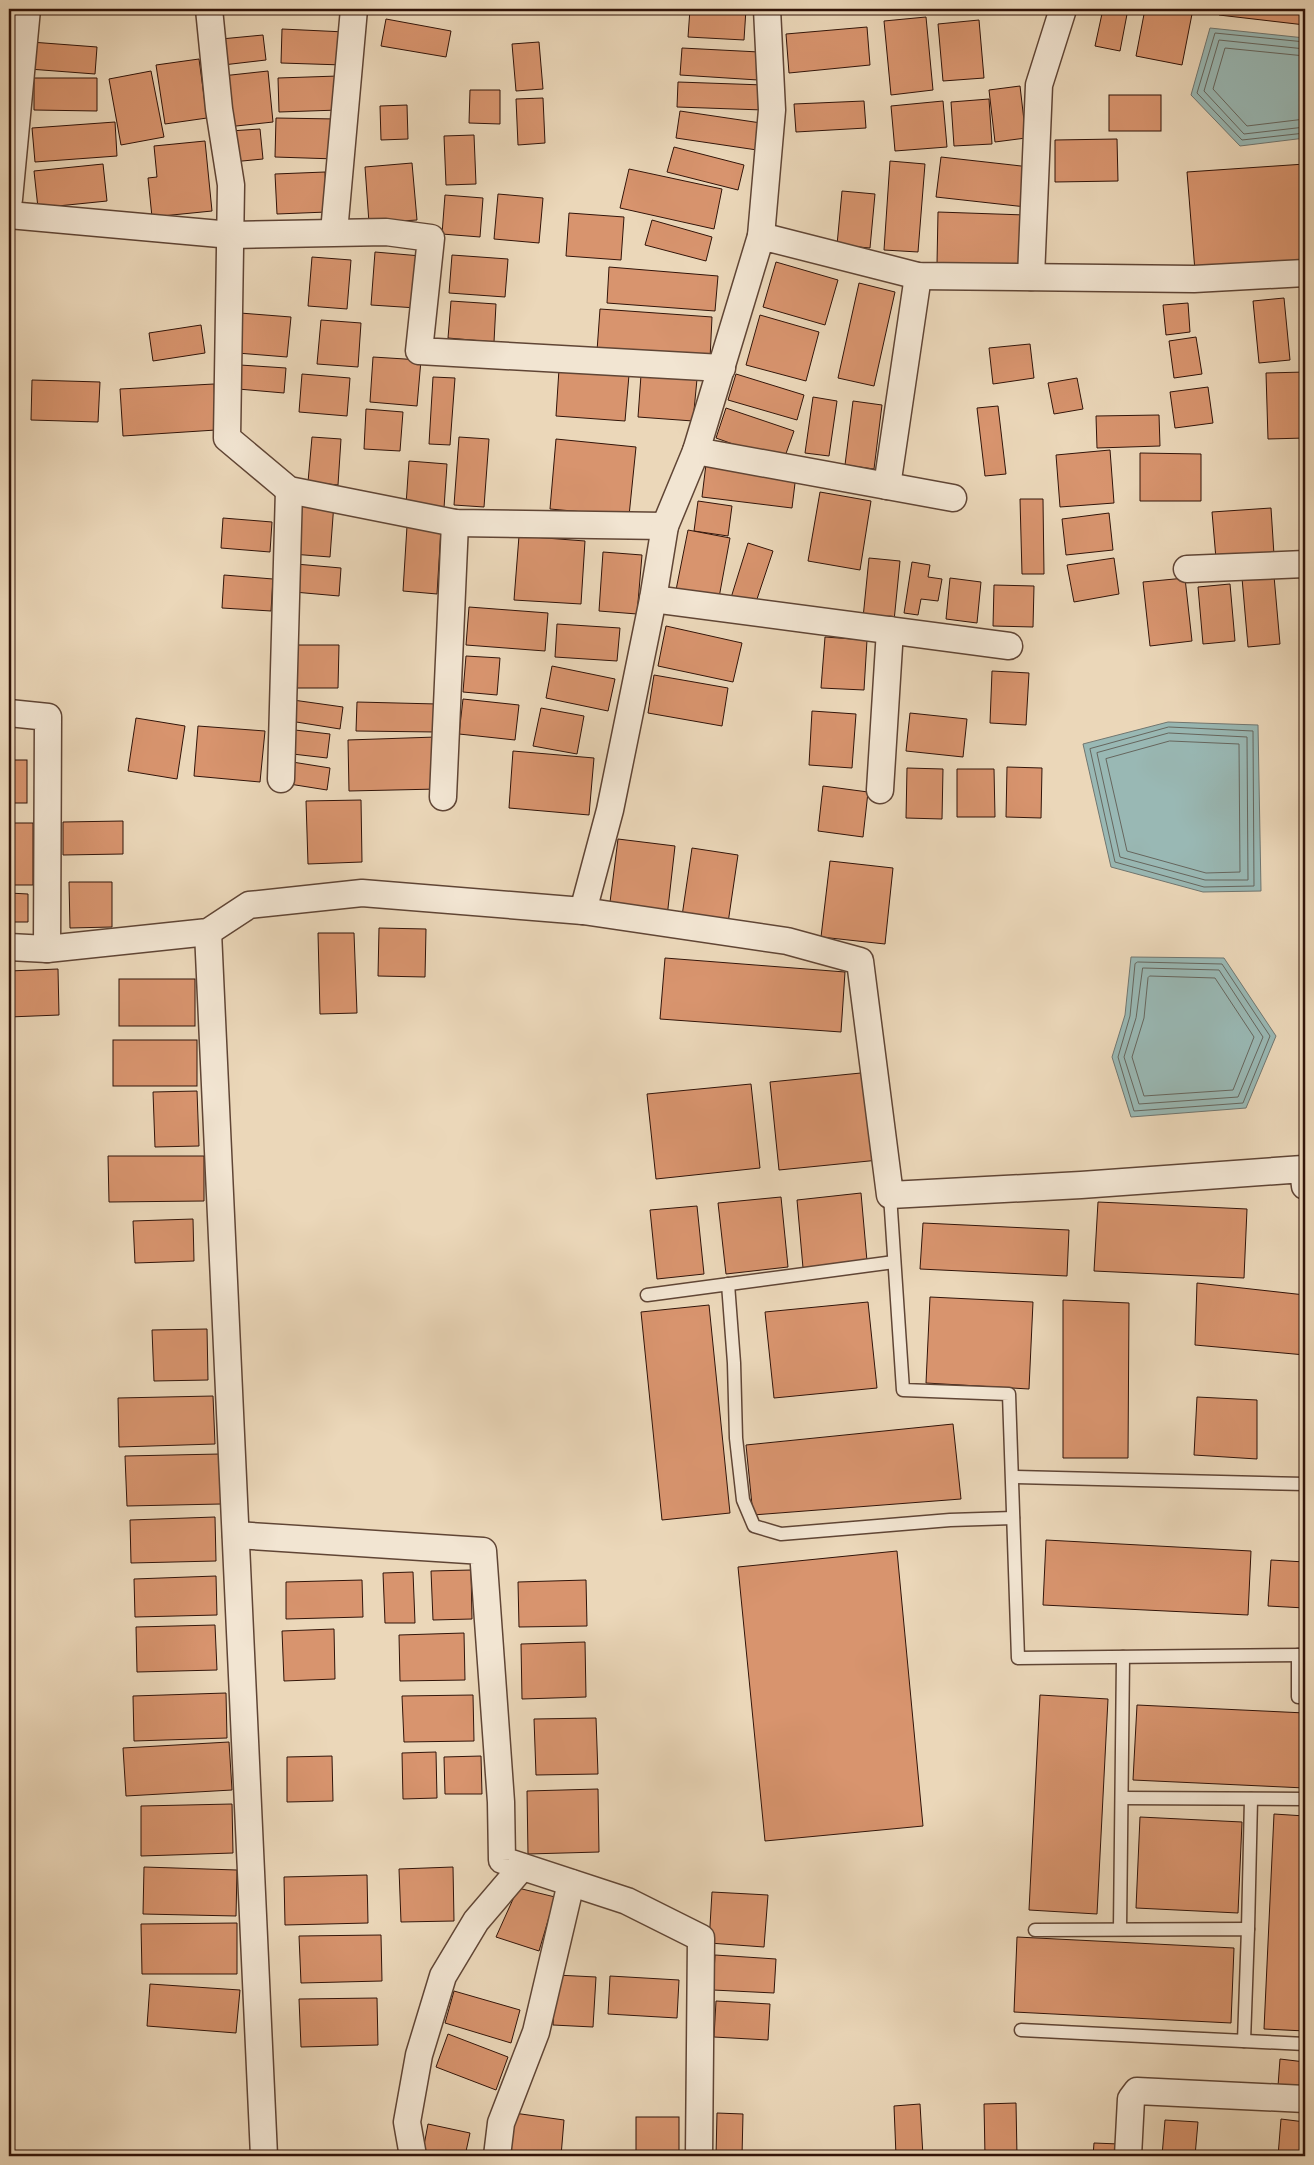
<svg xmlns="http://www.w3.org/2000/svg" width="1314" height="2165" font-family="'Gentium Book Plus',serif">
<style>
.water{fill:#99b8b4;stroke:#707670}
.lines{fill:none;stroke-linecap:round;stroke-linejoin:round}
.shore{stroke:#66665e;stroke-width:1}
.building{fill:#d8946e;stroke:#321409}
.service-casing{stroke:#604535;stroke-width:15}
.minor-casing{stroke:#604535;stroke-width:29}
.service{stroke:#f2e5d2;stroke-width:12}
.minor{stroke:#f2e5d2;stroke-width:26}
</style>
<rect width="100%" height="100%" fill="#ebd7b9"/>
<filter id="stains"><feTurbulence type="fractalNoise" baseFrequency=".004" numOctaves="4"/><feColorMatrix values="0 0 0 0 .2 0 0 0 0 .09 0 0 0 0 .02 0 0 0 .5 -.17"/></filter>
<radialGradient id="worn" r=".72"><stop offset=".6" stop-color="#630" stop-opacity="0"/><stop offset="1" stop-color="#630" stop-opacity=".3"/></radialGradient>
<!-- water -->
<g class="water">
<path d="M1210,28L1305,38V138L1240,146L1191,95Z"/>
<path d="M1168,722L1258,725L1261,891L1203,892L1111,867L1083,744Z"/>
<path d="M1131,957L1224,958L1276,1036L1246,1108L1131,1117L1112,1057L1125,1015Z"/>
</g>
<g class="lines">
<!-- shore -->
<g class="shore">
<path d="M1305,42L1215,33L1197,93L1242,140L1305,133"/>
<path d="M1305,49L1219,40L1204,91L1244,134L1305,127"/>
<path d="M1305,56L1225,48L1213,89L1247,126L1305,119"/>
<path d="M1169,727L1253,731L1254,886L1204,887L1115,862L1090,749Z"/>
<path d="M1169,733L1247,737L1248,880H1205L1120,857L1097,753Z"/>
<path d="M1170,741L1239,744L1240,872L1206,873L1127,851L1106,759Z"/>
<path d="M1138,962L1222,964L1270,1036L1243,1103L1134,1111L1118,1057L1130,1016L1135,964Z"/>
<path d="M1143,968L1219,970L1263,1037L1238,1097L1139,1104L1124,1057L1136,1018Z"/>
<path d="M1150,976L1215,978L1254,1037L1233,1090L1144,1096L1132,1057L1144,1018L1148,978Z"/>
</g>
</g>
<!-- building -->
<g class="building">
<path d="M690,9H746L744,40L688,37Z"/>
<rect x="884" y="9" width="70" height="5"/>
<path d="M965,9H1007V11Z"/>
<path d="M1103,9H1128L1120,51L1095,46Z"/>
<path d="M1145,9H1193L1182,65L1136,56Z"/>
<path d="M1220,9H1305V25L1219,15Z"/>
<path d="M926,17L933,90L891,95L884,21Z"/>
<path d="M386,19L451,31L446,57L381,46Z"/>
<path d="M979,20L984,78L943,81L938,24Z"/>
<path d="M867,27L870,65L789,73L786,34Z"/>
<path d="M282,29L345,32L343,65L281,63Z"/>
<path d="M263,35L266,60L223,65L221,39Z"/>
<path d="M31,42L97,47L95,74L29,69Z"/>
<path d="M539,42L543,89L516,91L512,44Z"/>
<path d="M682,48L759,52L758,80L680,75Z"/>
<path d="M199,59L207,118L165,124L156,65Z"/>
<path d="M151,71L164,137L121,145L109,79Z"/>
<path d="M268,71L273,122L227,127L222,76Z"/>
<path d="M338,76L339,110L279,112L278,78Z"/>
<path d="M34,78H97V111L34,110Z"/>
<path d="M678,82L764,85L763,110L677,107Z"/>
<path d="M1020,86L1026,138L995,142L989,90Z"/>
<path d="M470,90H500V124L469,123Z"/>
<rect x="1109" y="95" width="52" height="36"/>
<path d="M543,98L545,143L518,145L516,99Z"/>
<path d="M989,99L992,144L954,146L951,102Z"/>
<path d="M864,101L866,128L796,132L794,104Z"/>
<path d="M943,101L947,147L895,151L891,106Z"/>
<path d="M407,105L408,139L381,140L380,106Z"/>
<path d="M680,111L761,123L757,150L676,138Z"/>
<path d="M276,118L337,119L336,159L275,157Z"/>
<path d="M115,122L117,156L35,162L32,128Z"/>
<path d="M260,129L263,159L232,162L230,131Z"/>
<path d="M474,135L476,184L446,185L444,136Z"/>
<path d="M1117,139L1118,181L1055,182V140Z"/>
<path d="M205,141L212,211L152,217L148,178L157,177L154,146Z"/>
<path d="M674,147L744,165L738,190L667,172Z"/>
<path d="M941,157L1030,167L1026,207L936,197Z"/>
<path d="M890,161L925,164L918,252L884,250Z"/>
<path d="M412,163L417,220L369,223L365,167Z"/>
<path d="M103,164L107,201L38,208L34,171Z"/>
<path d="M1305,164V262L1195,271L1187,172Z"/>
<path d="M629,169L722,189L714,229L620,208Z"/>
<path d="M325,172L327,212L277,214L275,174Z"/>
<path d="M842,191L875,194L870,248L837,245Z"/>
<path d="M498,194L543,198L539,243L494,239Z"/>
<path d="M445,195L483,198L480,237L442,234Z"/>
<path d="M938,212L1025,215L1023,267L937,264Z"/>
<path d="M569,213L624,217L621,260L566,256Z"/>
<path d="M652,220L712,237L706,261L645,245Z"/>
<path d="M375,252L421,256L417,308L371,305Z"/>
<path d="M452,255L508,259L505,297L449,293Z"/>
<path d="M312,257L351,260L347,309L308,306Z"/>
<path d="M776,262L838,280L825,325L763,307Z"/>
<path d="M609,267L718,276L715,311L607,303Z"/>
<path d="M859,283L895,292L874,386L838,378Z"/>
<path d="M1301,294H1305V334Z"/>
<path d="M1284,298L1290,360L1259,363L1253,301Z"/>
<path d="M451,301L496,304L494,342L448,338Z"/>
<path d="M1188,303L1190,332L1166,335L1163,305Z"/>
<path d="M600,309L712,317L710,359L597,351Z"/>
<path d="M240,313L291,317L287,357L237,353Z"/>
<path d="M760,315L819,332L806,381L746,365Z"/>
<path d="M321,320L361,323L358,367L317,364Z"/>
<path d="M201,325L205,353L153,361L149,333Z"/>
<path d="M1196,337L1202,374L1174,378L1169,341Z"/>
<path d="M1030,344L1034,378L993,384L989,348Z"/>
<path d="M373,357L421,360L417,406L370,402Z"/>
<path d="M240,365L286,368L284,393L238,389Z"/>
<path d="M559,369L629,375L625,421L556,416Z"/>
<path d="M1305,372V438L1268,439L1266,373Z"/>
<path d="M302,374L350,378L347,416L299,412Z"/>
<path d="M736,374L804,395L797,420L728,400Z"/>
<path d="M641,375L697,379L693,421L638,417Z"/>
<path d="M433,377L455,378L450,445L429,444Z"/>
<path d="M1077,378L1083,409L1054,414L1048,383Z"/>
<path d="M32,380L100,382L98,422L31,420Z"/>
<path d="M214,384L216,430L123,436L120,389Z"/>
<path d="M1208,387L1213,423L1175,428L1170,392Z"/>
<path d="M813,397L837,401L829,456L805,453Z"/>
<path d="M853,401L882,405L874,469L845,465Z"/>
<path d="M998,406L1006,474L985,476L977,408Z"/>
<path d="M726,408L794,431L783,462L716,438Z"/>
<path d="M366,409L403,412L400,451L364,449Z"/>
<path d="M1159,415L1160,446L1097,448L1096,416Z"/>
<path d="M312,437L341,439L338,485L308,482Z"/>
<path d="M459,437L489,439L484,507L454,505Z"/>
<path d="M556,439L636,447L629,516L550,509Z"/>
<path d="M1110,450L1114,503L1060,507L1056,455Z"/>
<path d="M1140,453L1201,454V501H1140Z"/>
<path d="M409,461L447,464L444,508L406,505Z"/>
<path d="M706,464L796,475L792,508L702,497Z"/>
<path d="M820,492L871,501L860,570L808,561Z"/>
<path d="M1020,499H1043L1044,574H1022Z"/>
<path d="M296,500L334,503L330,557L292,554Z"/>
<path d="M698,501L732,506L728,536L694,531Z"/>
<path d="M1271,508L1274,555L1216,559L1212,512Z"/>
<path d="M1109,513L1113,550L1066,555L1062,519Z"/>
<path d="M223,518L272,522L270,552L221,548Z"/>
<path d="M407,526L441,529L437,594L403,591Z"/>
<path d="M688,530L730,538L718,603L675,595Z"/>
<path d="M519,536L585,541L581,604L514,600Z"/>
<path d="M748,543L773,551L754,608L730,601Z"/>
<path d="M603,552L642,555L637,614L599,611Z"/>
<path d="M869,558L900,561L894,621L863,618Z"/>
<path d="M1114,558L1119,594L1074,602L1067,565Z"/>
<path d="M912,562L930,565L928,577L942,579L938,601L921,599L918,615L904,613Z"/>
<path d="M296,564L341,568L339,596L294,592Z"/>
<path d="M224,575L273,579L271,611L222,608Z"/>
<path d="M1274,576L1280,644L1248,647L1242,578Z"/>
<path d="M950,578L981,582L977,623L946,619Z"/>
<path d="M1185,578L1192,641L1150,646L1143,582Z"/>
<path d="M1230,584L1235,641L1203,644L1198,587Z"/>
<path d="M994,585L1034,586L1033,627L993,626Z"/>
<path d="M469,607L548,613L545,651L466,645Z"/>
<path d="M557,624L620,628L617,661L555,657Z"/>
<path d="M666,626L742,643L733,682L658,666Z"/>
<path d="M825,637L867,640L864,690L821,688Z"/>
<path d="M289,645H339L338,688H289Z"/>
<path d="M466,656L500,658L497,695L463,692Z"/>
<path d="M552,666L615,679L608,711L546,698Z"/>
<path d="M992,671L1029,673L1026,725L990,723Z"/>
<path d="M654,675L728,688L722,726L648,713Z"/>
<path d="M463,699L519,705L515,740L459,734Z"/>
<path d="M293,700L343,707L340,729L290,721Z"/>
<path d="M357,702L437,704L436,732L356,731Z"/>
<path d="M541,708L584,716L577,754L533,746Z"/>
<path d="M812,711L856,714L852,768L809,765Z"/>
<path d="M910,713L967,719L963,757L906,751Z"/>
<path d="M136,718L185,726L177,779L128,771Z"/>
<path d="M198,726L265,731L260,782L194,776Z"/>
<path d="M286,729L330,734L327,758L284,753Z"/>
<path d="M436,737L438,789L349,791L348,740Z"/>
<path d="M513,751L594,758L589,815L509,808Z"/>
<rect x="9" y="760" width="18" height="43"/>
<path d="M286,761L330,768L327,790L283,783Z"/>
<path d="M1007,767L1042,768L1041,818L1006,817Z"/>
<path d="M907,768L943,769L942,819L906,818Z"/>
<path d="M957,769H994L995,817H957Z"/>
<path d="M823,786L868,792L863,837L818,831Z"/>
<path d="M361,800L362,862L308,864L306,801Z"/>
<path d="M123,821V854L63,855V822Z"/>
<rect x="9" y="823" width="24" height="62"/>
<path d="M618,839L675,846L667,917L609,910Z"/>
<path d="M692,848L738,855L728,923L682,916Z"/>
<path d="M830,861L893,868L885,944L821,937Z"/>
<path d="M69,882H112V927L70,928Z"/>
<path d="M9,893L28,894V922H9Z"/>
<path d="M379,928L426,929L425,977L378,976Z"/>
<path d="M318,933H354L357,1013L320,1014Z"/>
<path d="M665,958L845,972L841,1032L660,1019Z"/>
<path d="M58,969L59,1015L9,1017V971Z"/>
<rect x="119" y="979" width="76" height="47"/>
<rect x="113" y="1040" width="84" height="46"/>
<path d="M871,1072L879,1160L779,1170L770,1082Z"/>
<path d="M751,1084L760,1168L656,1179L647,1094Z"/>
<path d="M197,1091L199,1146L155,1147L153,1092Z"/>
<path d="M1305,1103V1143H1303Z"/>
<path d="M108,1156H204V1201L109,1202Z"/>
<path d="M861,1193L867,1261L803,1268L797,1200Z"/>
<path d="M781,1197L788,1267L726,1274L718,1203Z"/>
<path d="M1098,1202L1247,1209L1244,1278L1094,1271Z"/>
<path d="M697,1206L704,1274L657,1279L650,1210Z"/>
<path d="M193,1219L194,1261L135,1263L133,1221Z"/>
<path d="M923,1223L1069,1230L1067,1276L920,1269Z"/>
<path d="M1197,1283L1305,1295V1355L1195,1345Z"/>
<path d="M930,1297L1033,1302L1029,1389L926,1383Z"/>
<path d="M1063,1300L1129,1303L1128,1458H1063Z"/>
<path d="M868,1302L877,1388L774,1398L765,1312Z"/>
<path d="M709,1305L730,1513L662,1520L641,1312Z"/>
<path d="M207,1329L208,1380L154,1381L152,1330Z"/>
<path d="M213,1396L215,1444L119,1447L118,1398Z"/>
<path d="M1197,1397L1257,1400V1459L1194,1455Z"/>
<path d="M953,1424L961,1499L753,1515L746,1445Z"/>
<path d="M220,1454L221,1504L127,1506L125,1456Z"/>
<path d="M215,1517L216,1561L131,1563L130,1520Z"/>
<path d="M1046,1540L1251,1551L1248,1615L1043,1605Z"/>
<path d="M897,1551L923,1826L765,1841L738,1567Z"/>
<path d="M1271,1560L1305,1562V1608L1268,1606Z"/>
<path d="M471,1570L472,1619L433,1620L431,1571Z"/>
<path d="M413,1572L415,1623H385L383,1573Z"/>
<path d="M216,1576L217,1615L135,1617L134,1579Z"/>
<path d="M362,1580L363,1617L286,1619V1582Z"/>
<path d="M586,1580L587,1626L519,1627L518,1582Z"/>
<path d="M215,1625L217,1670L137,1672L136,1627Z"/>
<path d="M334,1629L335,1679L284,1681L282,1631Z"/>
<path d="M464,1633L465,1680L400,1681L399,1635Z"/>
<path d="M585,1642L586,1697L522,1699L521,1644Z"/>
<path d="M226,1693L227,1738L134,1741L133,1696Z"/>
<path d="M473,1695L474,1741L404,1742L402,1696Z"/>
<path d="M1040,1695L1108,1699L1097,1914L1029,1910Z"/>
<path d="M1137,1705L1305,1713V1788L1133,1780Z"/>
<path d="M596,1718L598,1774L536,1775L534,1719Z"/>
<path d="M229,1742L232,1790L126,1796L123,1748Z"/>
<path d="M436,1752L437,1798L403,1799L402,1753Z"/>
<path d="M332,1756L333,1801L287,1802V1757Z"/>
<path d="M481,1756L482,1794H445L444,1757Z"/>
<path d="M598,1789L599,1852L528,1854L527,1791Z"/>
<path d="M232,1804L233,1853L141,1856V1806Z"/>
<path d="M1274,1814L1305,1816V2031L1264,2029Z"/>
<path d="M1140,1817L1242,1822L1238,1913L1136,1908Z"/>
<path d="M144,1867L237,1870L236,1916L143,1914Z"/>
<path d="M453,1867L454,1921L401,1922L399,1869Z"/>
<path d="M367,1875L368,1923L285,1925L284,1877Z"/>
<path d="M518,1888L555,1897L539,1951L496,1937Z"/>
<path d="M712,1892L768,1895L764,1947L709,1943Z"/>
<path d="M237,1923V1974H142L141,1924Z"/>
<path d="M381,1935L382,1981L301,1983L299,1936Z"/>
<path d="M1017,1937L1234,1948L1231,2023L1014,2012Z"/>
<path d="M715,1955L776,1959L774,1993L713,1990Z"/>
<path d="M556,1975L596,1977L593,2027L553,2025Z"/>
<path d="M610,1976L679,1980L677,2018L608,2014Z"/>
<path d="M150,1984L240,1990L236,2033L147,2026Z"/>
<path d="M454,1991L520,2010L511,2043L445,2023Z"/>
<path d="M377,1998L378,2045L301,2047L299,1999Z"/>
<path d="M716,2001L770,2004L768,2040L714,2037Z"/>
<path d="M448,2034L508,2057L496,2090L436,2067Z"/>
<path d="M1280,2059L1305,2062V2088L1278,2086Z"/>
<path d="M1016,2103L1017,2156H985L984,2104Z"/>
<path d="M920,2104L923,2156H896L894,2106Z"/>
<path d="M514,2113L564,2120L561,2156H508Z"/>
<path d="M717,2113L743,2114L742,2156H716Z"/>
<rect x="636" y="2117" width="43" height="39"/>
<path d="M1281,2119L1305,2122V2156H1278Z"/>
<path d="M1165,2120L1198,2122L1195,2156H1162Z"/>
<path d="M428,2124L470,2133L465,2156H422Z"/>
<path d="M1094,2143L1119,2144V2156H1093Z"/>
</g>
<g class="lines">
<defs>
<g id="service">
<path d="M890,1195L903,1390L1009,1394L1018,1658L1305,1655"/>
<path d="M728,1284L734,1363L736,1438L743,1500L754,1526L781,1534L950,1520L1013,1518"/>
<path d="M647,1295L894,1262"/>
<path d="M1013,1477L1305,1484"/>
<path d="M1298,1655V1697H1305"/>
<path d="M1122,1798L1305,1799"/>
<path d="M1120,1929L1123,1657"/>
<path d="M1248,1929L1251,1799"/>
<path d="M1035,1930L1248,1929L1244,2041"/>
<path d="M1021,2030L1305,2044"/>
</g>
<g id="minor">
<path d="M209,9L219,109L231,185L227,438L289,490L455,523L665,526"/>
<path d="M9,199L27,9"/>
<path d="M9,215L231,235L386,232L431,238L419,351L722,368"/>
<path d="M334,232L354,9"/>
<path d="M761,236L772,110L767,9"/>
<path d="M1031,277L1039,85L1063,9"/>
<path d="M696,451L953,498"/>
<path d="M887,486L918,276"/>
<path d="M1187,569L1305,564"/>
<path d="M653,599L1009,646"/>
<path d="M9,713L48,717L47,949"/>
<path d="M281,779L289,490"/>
<path d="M880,790L890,630"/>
<path d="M443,797L455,523"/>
<path d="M583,911L787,941L860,961L890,1195L1081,1185L1303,1169L1305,1186"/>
<path d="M208,932L264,2156"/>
<path d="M9,947L47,949L208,932L249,905L362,893L583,911L610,810L653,599L665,526L696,451L761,236L918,276L1194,279L1305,273"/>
<path d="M236,1535L483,1551L501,1802L502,1860L627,1901L701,1938L699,2156"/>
<path d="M413,2156L407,2122L419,2055L443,1976L476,1921L522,1867"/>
<path d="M497,2156L501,2123L536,2032L571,1883"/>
<path d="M1128,2156L1131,2099L1137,2091L1305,2099"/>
</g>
</defs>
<!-- service casing -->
<use href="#service" class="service-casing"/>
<!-- minor casing -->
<use href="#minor" class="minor-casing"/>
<!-- service -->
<use href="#service" class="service"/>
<!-- minor -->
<use href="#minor" class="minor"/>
</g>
<!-- margin -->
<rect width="1314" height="2165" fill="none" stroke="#ebd7b9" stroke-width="30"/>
<rect x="10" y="10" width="1294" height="2145" fill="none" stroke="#321409" stroke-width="2.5"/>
<rect x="15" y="15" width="1284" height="2135" fill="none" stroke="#321409"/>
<rect width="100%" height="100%" filter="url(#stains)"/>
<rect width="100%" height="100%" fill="url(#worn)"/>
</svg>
